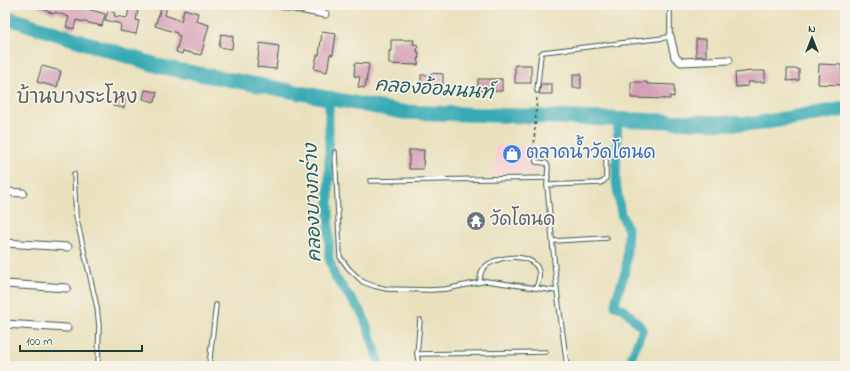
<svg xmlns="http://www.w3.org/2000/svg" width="850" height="371" font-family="'Indie Flower','Playpen Sans Thai',sans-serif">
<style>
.built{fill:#f7cfd1}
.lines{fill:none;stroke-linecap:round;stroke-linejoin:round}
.canal{stroke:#39aab5;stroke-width:9}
.river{stroke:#39aab5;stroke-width:15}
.building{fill:#d6a0b7}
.lane-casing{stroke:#3d5649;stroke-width:5.5}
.street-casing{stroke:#3d5649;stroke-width:9}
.path{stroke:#3d5649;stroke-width:1.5;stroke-dasharray:3 3;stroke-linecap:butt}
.lane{stroke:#fff;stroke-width:3.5}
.street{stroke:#fff;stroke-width:7}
.labels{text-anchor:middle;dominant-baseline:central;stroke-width:3.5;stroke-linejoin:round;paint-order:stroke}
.shop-label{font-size:18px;fill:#366cbe;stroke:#f7f3e8;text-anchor:start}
.worship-label{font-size:18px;fill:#5b616d;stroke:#f7f3e8;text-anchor:start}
.water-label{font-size:19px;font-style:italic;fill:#275e5b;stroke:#f7f3e8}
.quarter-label{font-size:20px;fill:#5f6062;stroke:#f7f3e8}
</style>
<rect width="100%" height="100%" fill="#f7f3e8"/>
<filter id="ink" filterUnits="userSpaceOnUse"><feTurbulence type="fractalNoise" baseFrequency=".025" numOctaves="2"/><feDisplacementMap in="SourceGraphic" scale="8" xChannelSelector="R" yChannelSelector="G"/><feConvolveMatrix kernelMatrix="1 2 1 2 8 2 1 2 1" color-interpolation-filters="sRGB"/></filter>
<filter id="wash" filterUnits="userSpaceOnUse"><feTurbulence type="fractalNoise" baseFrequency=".012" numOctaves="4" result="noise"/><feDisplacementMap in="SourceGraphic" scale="16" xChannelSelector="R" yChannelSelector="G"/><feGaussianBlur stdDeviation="0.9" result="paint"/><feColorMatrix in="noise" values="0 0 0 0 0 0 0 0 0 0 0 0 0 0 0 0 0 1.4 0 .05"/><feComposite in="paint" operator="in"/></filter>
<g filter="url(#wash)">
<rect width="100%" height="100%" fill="#e9e1be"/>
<!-- built -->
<path class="built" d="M495,144L528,147L529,161H537V175L494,176Z"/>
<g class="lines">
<!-- canal -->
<g class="canal">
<path d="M329,98V258L335,277L363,315L378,358V366"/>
<path d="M618,119L616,182L621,214L628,230L626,270L616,299L615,306L624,309L643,329L632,355V366"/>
</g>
<!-- river -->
<path class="river" d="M5,17L162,67L402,112L754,124L845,109"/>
</g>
<g id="blocks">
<!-- building -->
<g class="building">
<path d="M33,5H85L84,8L105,14L102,26L76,20L74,29L66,27L69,17L55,12L54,14Z"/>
<path d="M130,5H139L136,20L139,21L136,34L120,31L121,24L105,20L108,11L115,13L114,16L127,18Z"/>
<path d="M162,5H167L165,15L181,21L184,9L198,13L196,21L209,25L201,55L183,51L182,54L176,52L180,36L177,35V33L155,26Z"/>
<path d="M322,32L336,34L333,55L330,54L327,72L314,69L317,55H319Z"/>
<path d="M221,34L233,36L232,49L219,47Z"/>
<rect x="696" y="39" width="10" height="17"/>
<path d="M391,40H414L413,44L418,45L417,52H419L418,65L389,64V51H391Z"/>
<path d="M260,43L279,46L276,69L257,67Z"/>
<path d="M355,63L369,64L365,88L358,87L360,77L354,76Z"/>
<path d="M819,64L842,65V85L818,84Z"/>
<rect x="515" y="65" width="16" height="18"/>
<path d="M42,66L61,71L57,87L37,82Z"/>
<path d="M787,69H799V80L787,81Z"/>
<path d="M752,71H765V82H747L748,86L736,87L735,73Z"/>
<path d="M431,73L443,74V85L421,84V75H431Z"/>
<rect x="573" y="74" width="8" height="14"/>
<rect x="478" y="79" width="24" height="12"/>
<path d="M631,82H647V84L674,85V97L670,96V99L631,98Z"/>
<path d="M541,84H552V94H539Z"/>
<path d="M145,90L157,92L155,102L143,99Z"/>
<path d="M115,96L126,98L124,108L113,106Z"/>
<path d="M409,150H424L423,169H409Z"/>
</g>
</g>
</g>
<g filter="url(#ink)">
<use href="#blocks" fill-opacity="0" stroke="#3d5649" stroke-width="1"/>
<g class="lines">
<defs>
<g id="lane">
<path d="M537,91L541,54L543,52L664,38L670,36V5"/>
<path d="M534,149L536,162L546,163L548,166L547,185L557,291L567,366"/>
<path d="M335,152L340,257L349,269L363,282L374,286L387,289L431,290L446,289L486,281L557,291"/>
<path d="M74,174L76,216L97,307L99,326L98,366"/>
<path d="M370,181L548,178"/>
<path d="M547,185L600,183L604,181L606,178V156"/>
<path d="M553,241L607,238"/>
<path d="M480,281C480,277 481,272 483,269C493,255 535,251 539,272C540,277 538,283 536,288"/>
<path d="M417,354L546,352"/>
<path d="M209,366L216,305"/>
<path d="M419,366L417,354L420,320"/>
</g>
<g id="street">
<path d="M279,5L325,14"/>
<path d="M670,36L675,57L681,62L729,60"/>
<path d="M5,192L23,193"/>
<path d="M5,243L68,247"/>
<path d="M5,284L67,288"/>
<path d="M5,324L67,328"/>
<path d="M5,365L21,366"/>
</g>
</defs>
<!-- lane casing -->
<use href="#lane" class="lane-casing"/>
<!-- street casing -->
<use href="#street" class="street-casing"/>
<!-- path -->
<path class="path" d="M534,143L537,97"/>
<!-- lane -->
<use href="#lane" class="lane"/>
<!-- street -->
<use href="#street" class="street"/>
</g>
</g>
<!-- icons -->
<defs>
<symbol id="shop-disc" viewBox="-11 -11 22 22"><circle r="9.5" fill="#3f7fe0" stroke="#f7f3e8"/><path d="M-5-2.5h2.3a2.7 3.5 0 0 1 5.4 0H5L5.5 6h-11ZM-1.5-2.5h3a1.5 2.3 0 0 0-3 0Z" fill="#fff"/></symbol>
<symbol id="temple-disc" viewBox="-11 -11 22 22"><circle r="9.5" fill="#6b7280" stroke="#f7f3e8"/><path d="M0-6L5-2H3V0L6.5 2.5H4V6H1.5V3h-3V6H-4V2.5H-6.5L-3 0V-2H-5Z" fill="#fff"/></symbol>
</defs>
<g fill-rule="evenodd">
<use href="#shop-disc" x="501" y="143" width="22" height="22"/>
<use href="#temple-disc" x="465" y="210" width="22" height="22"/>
</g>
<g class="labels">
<!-- shop labels -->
<g class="shop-label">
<text x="526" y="154">ตลาดน้ำวัดโตนด</text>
</g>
<!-- worship labels -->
<g class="worship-label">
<text x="490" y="221">วัดโตนด</text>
</g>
<!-- water labels -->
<g class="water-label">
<text transform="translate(434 90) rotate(4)">คลองอ้อมนนท์</text>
<text transform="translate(314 203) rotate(-92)">คลองบางกร่าง</text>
</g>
<!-- quarter labels -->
<g class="quarter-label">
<text x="77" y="98">บ้านบางระโหง</text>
</g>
</g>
<!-- margin -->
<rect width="850" height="371" fill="none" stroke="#f7f3e8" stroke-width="20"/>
<!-- north arrow -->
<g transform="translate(812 38)" stroke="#f7f3e8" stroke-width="3" paint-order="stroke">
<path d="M0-3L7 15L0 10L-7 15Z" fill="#1f3d34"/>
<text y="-6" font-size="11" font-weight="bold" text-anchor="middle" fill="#1f3d34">N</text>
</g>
<!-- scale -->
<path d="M20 345v6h122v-6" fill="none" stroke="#1f3d34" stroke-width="2"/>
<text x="26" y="345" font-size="12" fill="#1f3d34" stroke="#f7f3e8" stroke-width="3" paint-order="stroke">100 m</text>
</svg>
